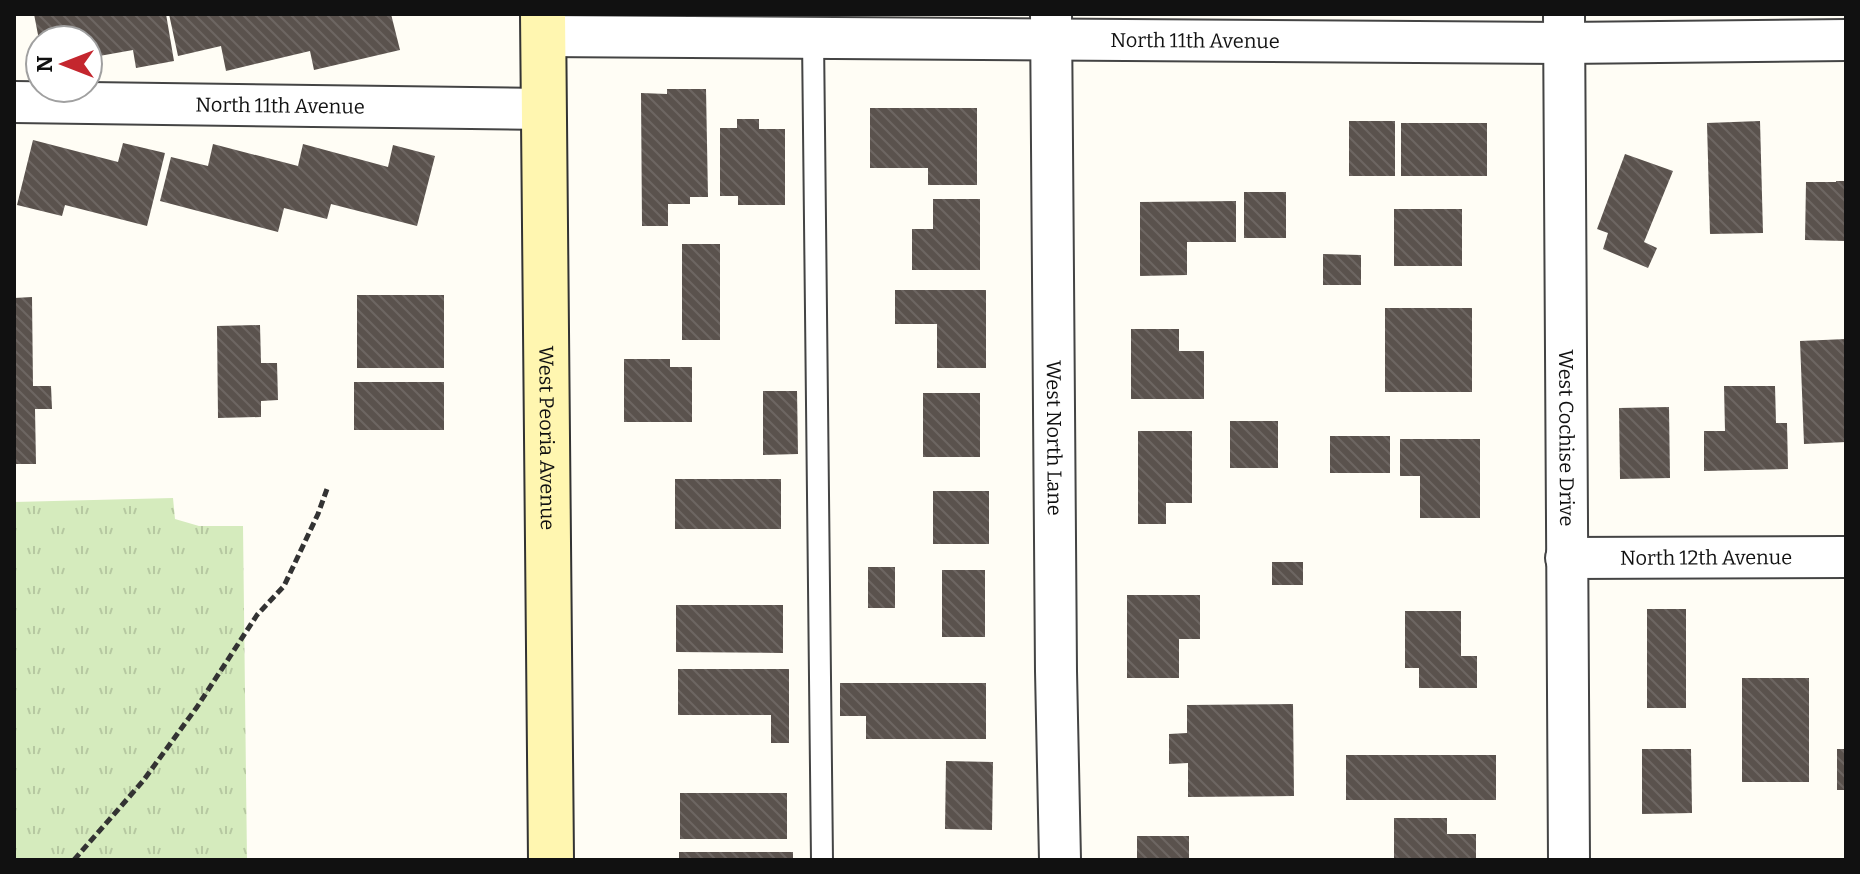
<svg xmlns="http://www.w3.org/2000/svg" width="1860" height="874" font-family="Bitter,serif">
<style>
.grass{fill:url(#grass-tufts)}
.building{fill:url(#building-back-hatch)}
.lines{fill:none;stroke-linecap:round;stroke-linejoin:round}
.service-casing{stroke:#444;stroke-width:24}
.minor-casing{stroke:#444;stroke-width:44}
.secondary-casing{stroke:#333;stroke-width:48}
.path{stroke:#333;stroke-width:5;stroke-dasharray:8 4;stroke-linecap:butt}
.service{stroke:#fff;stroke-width:20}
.minor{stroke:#fff;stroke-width:40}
.secondary{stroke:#fff6b0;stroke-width:44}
.labels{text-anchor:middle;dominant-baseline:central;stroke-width:8;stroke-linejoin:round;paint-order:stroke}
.street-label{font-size:20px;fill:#111;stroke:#fff}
</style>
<defs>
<pattern id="grass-tufts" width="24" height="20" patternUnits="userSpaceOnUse" patternTransform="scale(2)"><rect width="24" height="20" fill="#d5ebbd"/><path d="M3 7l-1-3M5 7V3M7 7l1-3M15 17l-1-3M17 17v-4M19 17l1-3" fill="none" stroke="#b6c8a1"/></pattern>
<pattern id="building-back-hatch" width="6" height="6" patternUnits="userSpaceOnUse" patternTransform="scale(2)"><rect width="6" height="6" fill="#5a524d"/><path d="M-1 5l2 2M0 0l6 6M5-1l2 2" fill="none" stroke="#6d6662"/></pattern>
</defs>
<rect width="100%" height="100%" fill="#fffdf5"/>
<!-- grass -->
<path class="grass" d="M173,498L175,519L199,526H243L247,860H14V502Z"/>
<!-- building -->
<g class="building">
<path d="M34,14H166L174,61L136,68L133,50L88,58V40H39Z"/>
<path d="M169,14H391L400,50L314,70L310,51L226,71L221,46L178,56Z"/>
<path d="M667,89H706L708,197H690V204H668V226H642L641,93L667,94Z"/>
<path d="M870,108H977V185H928V168H870Z"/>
<path d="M737,119H759V129H785V205H738V196H720V128H737Z"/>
<rect x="1349" y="121" width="46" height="55"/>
<path d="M1760,121L1763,233L1710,234L1707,123Z"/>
<rect x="1401" y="123" width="86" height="53"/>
<path d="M33,140L118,162L123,143L165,153L147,226L65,205L62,216L17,205Z"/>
<path d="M213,144L298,166L303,144L388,167L393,145L435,156L417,226L331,204L327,219L284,208L278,232L160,201L171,157L208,166Z"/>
<path d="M1625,154L1673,171L1644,242L1657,248L1648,268L1603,249L1608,233L1597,229Z"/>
<path d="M1836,181H1846V241L1805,240L1806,182H1836Z"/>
<rect x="1244" y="192" width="42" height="46"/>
<path d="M933,199H980V270H912V229H933Z"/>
<path d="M1236,201V242H1187V275L1140,276V202Z"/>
<rect x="1394" y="209" width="68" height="57"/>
<rect x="682" y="244" width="38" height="96"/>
<path d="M1323,254L1361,255V285H1323Z"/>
<path d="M895,290H986V368H937V324H895Z"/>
<rect x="357" y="295" width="87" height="73"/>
<path d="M32,297L33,386H51L52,409H35L36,464H14V298Z"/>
<rect x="1385" y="308" width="87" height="84"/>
<path d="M260,325L261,363H277L278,400L261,401V417L218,418L217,326Z"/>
<path d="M1131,329H1179V351H1204V399H1131Z"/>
<path d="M1846,339V442L1804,444L1800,341Z"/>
<path d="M624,359H670V367H692V422H624Z"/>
<rect x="354" y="382" width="90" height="48"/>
<path d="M1724,386H1775L1776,423H1787L1788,469L1704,471V431H1725Z"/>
<path d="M763,391H797L798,454L763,455Z"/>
<rect x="923" y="393" width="57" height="64"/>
<path d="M1669,407L1670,478L1620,479L1619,408Z"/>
<rect x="1230" y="421" width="48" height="47"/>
<path d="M1138,431H1192V503H1166V524H1138Z"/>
<rect x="1330" y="436" width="60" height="37"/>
<path d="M1400,439H1480V518H1420V476H1400Z"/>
<rect x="675" y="479" width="106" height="50"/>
<rect x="933" y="491" width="56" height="53"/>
<rect x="1272" y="562" width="31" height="23"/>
<rect x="868" y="567" width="27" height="41"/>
<rect x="942" y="570" width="43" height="67"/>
<path d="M1127,595H1200V639H1179V678H1127Z"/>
<path d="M676,605H783V653L676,652Z"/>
<rect x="1647" y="609" width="39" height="99"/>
<path d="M1405,611H1461V656H1477V688H1419V668H1405Z"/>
<path d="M678,669H789V743H771V715H678Z"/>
<rect x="1742" y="678" width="67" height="104"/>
<path d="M840,683H986V739H866V716H840Z"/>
<path d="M1293,704L1294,796L1188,797V763L1169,764V734L1187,733V705Z"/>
<path d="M1642,749H1691L1692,813L1642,814Z"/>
<rect x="1837" y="749" width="9" height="41"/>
<rect x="1346" y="755" width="150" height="45"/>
<path d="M946,761L993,762L992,830L945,829Z"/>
<rect x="680" y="793" width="107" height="46"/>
<path d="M1394,818H1447V834H1476V860H1394Z"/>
<rect x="1137" y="836" width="52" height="24"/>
<rect x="679" y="852" width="114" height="8"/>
</g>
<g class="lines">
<defs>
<path id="service" d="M813,38L822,860"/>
<g id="minor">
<path id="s1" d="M1051,14L1056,671L1060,860"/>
<path id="s2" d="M1564,14L1569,860"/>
<path id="s3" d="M543,36L1564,43L1846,40"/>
<path id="s4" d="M14,102L544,109"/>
<path id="s5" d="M1566,558L1846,557"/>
</g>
<g id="secondary">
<path id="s6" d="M543,14L551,860"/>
</g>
</defs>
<!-- service casing -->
<use href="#service" class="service-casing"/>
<!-- minor casing -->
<use href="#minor" class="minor-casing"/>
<!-- secondary casing -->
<use href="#secondary" class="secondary-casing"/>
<!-- path -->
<path class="path" d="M74,860L143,781L197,707L257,615L284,586L318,514L327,489"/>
<!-- service -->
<use href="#service" class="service"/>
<!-- minor -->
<use href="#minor" class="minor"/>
<!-- secondary -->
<use href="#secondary" class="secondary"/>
</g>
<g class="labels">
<!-- street labels -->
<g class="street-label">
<text stroke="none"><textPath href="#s3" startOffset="652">North 11th Avenue</textPath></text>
<text stroke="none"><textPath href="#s4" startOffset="266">North 11th Avenue</textPath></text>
<text stroke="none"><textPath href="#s6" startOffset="424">West Peoria Avenue</textPath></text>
<text stroke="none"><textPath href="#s1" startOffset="424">West North Lane</textPath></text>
<text stroke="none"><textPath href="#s2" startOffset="424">West Cochise Drive</textPath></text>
<text stroke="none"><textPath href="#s5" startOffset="140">North 12th Avenue</textPath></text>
</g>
</g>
<!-- border -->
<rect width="1860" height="874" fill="none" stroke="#111111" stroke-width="32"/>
<!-- north arrow -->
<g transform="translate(64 64) rotate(270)"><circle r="38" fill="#ffffff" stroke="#a0a0a0" stroke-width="2"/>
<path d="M0-6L14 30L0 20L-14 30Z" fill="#c4262e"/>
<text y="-12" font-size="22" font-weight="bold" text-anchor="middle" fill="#111111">N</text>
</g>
</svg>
